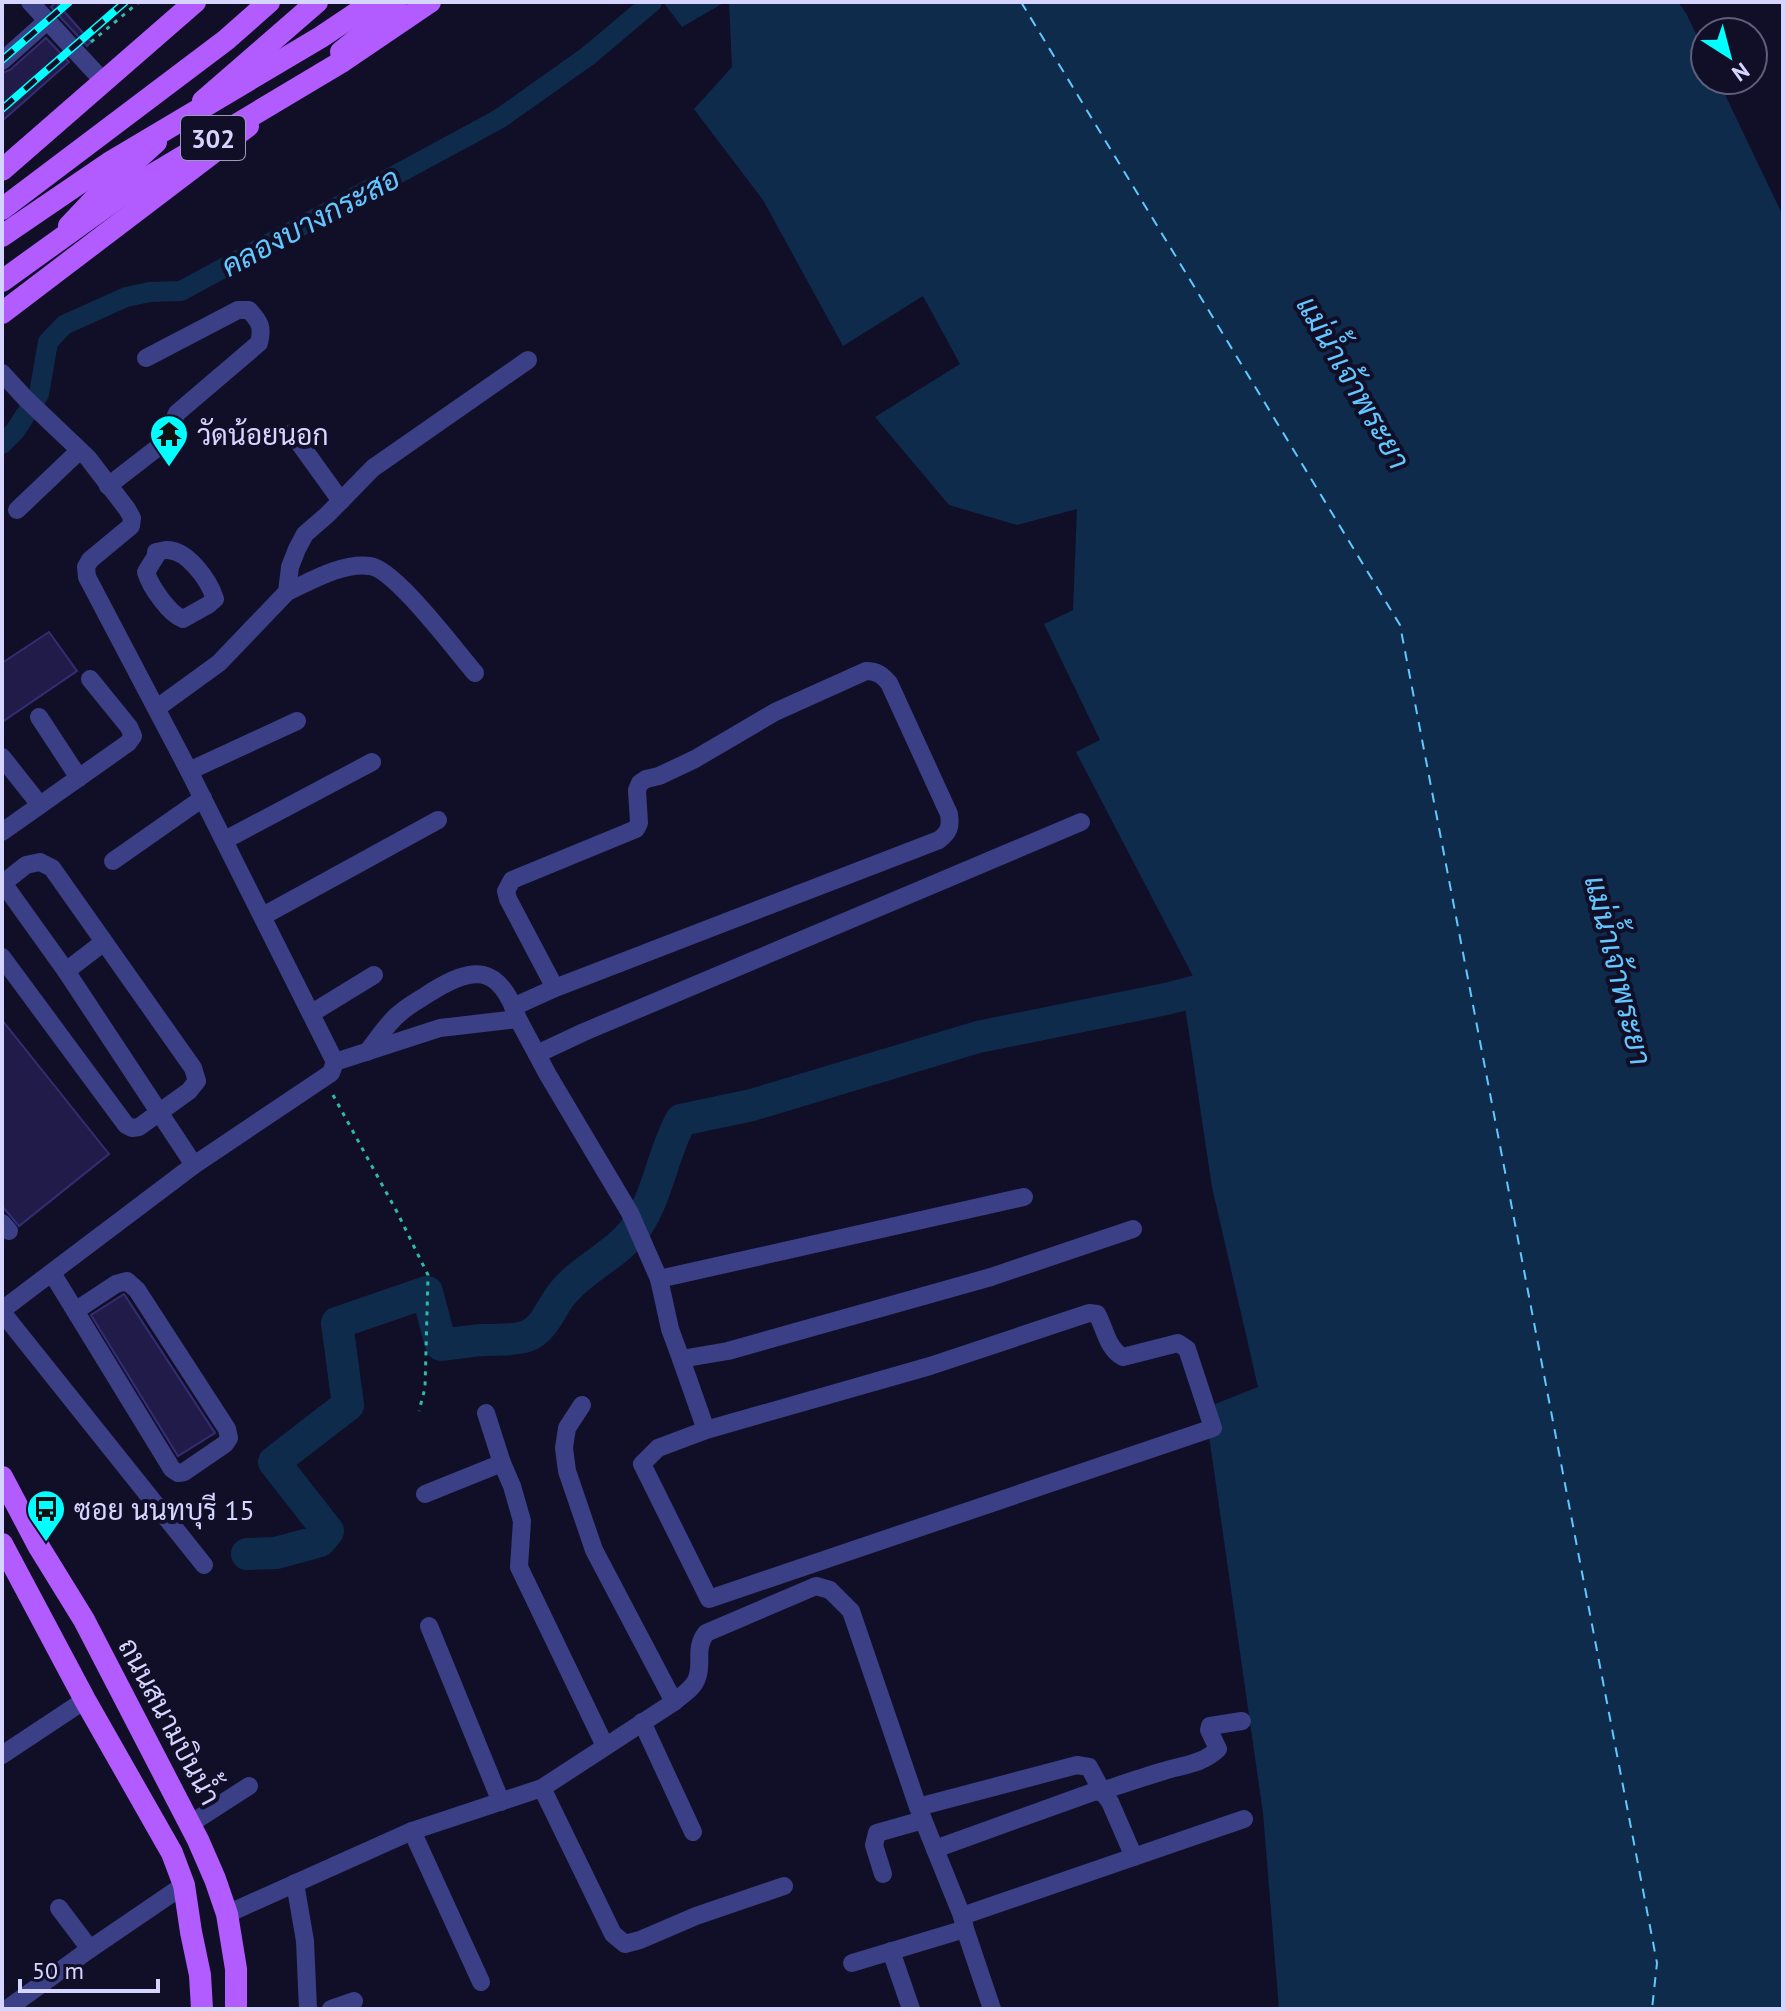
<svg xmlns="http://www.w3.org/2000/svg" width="1785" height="2011" font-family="'PT Sans',Sarabun,sans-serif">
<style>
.water{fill:#0e2b4c}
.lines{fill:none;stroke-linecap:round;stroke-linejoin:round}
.canal{stroke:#0e2b4c;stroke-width:20}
.river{stroke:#0e2b4c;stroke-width:32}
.ferry{stroke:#63c7ff;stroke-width:2;stroke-dasharray:10 8;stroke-linecap:butt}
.building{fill:#201b48;stroke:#342d74;stroke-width:2}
.path{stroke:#2ebaa3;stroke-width:3;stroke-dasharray:4 6;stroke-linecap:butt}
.minor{stroke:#3a3f86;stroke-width:18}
.major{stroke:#b25cff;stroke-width:22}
.rail-casing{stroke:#01ffff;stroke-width:8}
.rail{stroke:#110f27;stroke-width:5;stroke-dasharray:15;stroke-linecap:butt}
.major-bridge{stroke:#b25cff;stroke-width:22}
.labels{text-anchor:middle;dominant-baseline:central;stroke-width:8;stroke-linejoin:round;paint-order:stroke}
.shield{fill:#110f27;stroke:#9a9abe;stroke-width:2}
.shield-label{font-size:26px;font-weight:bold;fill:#d5d5ff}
.poi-label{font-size:28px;fill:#d5d5ff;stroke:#110f27;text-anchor:start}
.street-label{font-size:28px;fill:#d5d5ff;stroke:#110f27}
.water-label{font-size:30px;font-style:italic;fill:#63c7ff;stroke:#110f27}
</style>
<rect width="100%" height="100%" fill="#110f27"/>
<!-- water -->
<g class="water">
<path d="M663,2H725L682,27Z"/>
<path d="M729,2H1678L1686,13L1705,53V80H1718L1783,216V2009H1279L1263,1813L1205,1408L1258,1387L1212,1187L1181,980L1194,978L1076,752L1100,740L1044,624L1073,610L1077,509L1017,525L949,505L875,417L960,364L923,296L843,346L763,200L694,109L732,67Z"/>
</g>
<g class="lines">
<!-- canal -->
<path class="canal" d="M2,444L15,431L39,394L48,342L64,325L126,297L150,292L181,291L499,119L588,56L652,2"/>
<!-- river -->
<path class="river" d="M247,1554L276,1553L320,1541L328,1531L274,1462L348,1405L337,1323L427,1292L441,1345C456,1343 470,1341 484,1340C499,1339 513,1341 527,1336C545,1329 551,1307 562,1294C584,1266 621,1254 639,1223C659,1191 663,1153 681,1120L752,1105L978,1037L1166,999L1224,984"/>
<!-- ferry -->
<path class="ferry" d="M1021,2L1400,625L1657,1963L1652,2009"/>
</g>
<!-- building -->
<g class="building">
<path d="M56,2L91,42L87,46L51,7Z"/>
<path d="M46,38L69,62L2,121V73L10,70Z"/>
<path d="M49,632L77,671L2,722V663Z"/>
<path d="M2,1020L109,1154L19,1226L2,1206Z"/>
<path d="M124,1294L215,1433L178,1456L91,1315Z"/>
</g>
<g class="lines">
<!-- path -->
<g class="path">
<path d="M91,42L139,2"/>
<path d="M333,1095L397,1212L428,1275L425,1388L419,1411"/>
</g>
<!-- minor -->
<g class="minor">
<path d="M30,2L104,82"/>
<path d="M2,61L47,21"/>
<path d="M2,373L26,399L88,458L127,509L132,518L131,526L90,560L86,567L87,577L189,771L335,1062"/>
<path d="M292,433L341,501"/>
<path d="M108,486L170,438C173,429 172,422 177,413L259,343C263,327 260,322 249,310H238L146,358"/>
<path d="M17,510L79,451"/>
<path d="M166,550C187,549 209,580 215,599L208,605L183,619C169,614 150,586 146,572L156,556V552Z"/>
<path d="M287,592C311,581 343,562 370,566C395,569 456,651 475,673"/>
<path d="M157,708L219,663L287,592L290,567L297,549L305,534L327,515L373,468L528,360"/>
<path d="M39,717L79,778"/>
<path d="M2,757L40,805"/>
<path d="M189,771L297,721"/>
<path d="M2,832L128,743L133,736L129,727L90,679"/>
<path d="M225,840L372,762"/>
<path d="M113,861L203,798"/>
<path d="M3,883L66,971L194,1165"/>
<path d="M2,884L26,865L40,862L52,868L193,1068L197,1081L189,1091L139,1127L132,1128L126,1125L2,957"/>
<path d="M263,916L438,820"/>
<path d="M66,971L104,942"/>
<path d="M513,1007L555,988L508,899L506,891L512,880L636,829L639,823L637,790L640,783L646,779L659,776L695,759L775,712L866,671C877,671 882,675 889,683L949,814C951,827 949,832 939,840L555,988"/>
<path d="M312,1013L374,975"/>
<path d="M367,1052C378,1039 387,1023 400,1013C409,1005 421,999 431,992C473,966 498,964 517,1016"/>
<path d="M537,1054L584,1032L1081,822"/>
<path d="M335,1062L440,1028L518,1019L548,1075L630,1213L659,1279L670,1329L681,1359L728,1351L991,1277L1133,1229"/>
<path d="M2,1223L9,1231"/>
<path d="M52,1273L172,1469L178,1473L184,1472L225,1444L229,1438L227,1429L137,1290L127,1281L116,1284L75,1311"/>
<path d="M659,1279L1024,1197"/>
<path d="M2,1310L194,1165L331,1073L335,1062"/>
<path d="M2,1312L204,1565"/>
<path d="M681,1359L706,1430L930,1366L1089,1313L1097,1314C1105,1328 1107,1349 1123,1357L1178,1343L1187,1349L1213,1428L709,1599L642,1464L658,1448L706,1430"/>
<path d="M582,1405L567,1428L564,1448L567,1471L594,1550L674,1702"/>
<path d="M486,1413L502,1463L512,1486L522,1521L519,1567L605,1746"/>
<path d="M425,1494L502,1463"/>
<path d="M429,1626L501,1802"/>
<path d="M642,1722L693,1832"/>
<path d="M2,1755L85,1700"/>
<path d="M542,1788L613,1934L625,1944L640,1940L696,1916L784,1886"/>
<path d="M918,1807L1077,1765L1089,1767L1102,1791C1123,1784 1143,1777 1164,1771C1183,1765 1203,1764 1218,1749L1209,1730L1210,1726L1242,1721"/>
<path d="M190,1824L249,1786"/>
<path d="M412,1831L481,1982"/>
<path d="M935,1849L1093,1792L1102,1791L1110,1802L1134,1857"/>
<path d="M883,1874L874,1845L877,1833L923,1820"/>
<path d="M295,1883L305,1941L308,2009"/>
<path d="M59,1908L90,1949"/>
<path d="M227,1914L412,1831L542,1788L674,1702C682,1695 694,1688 697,1678C703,1662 694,1649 706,1633L816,1586L830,1590L851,1611L918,1807L962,1916L965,1929L992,2009"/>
<path d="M962,1916L1244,1819"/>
<path d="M891,1951L911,2009"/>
<path d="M852,1963L965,1929"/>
<path d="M7,2009L90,1949L184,1885"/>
<path d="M331,2009L354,2001"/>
</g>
<!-- major -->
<g class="major">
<path d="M341,52L374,25L396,2"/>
<path d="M203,101L317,2"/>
<path d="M2,170L195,2"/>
<path d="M2,209L226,40L269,2"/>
<path d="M69,226L102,191L156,142"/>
<path d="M2,313L248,126"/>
<path d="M2,1477L39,1547L84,1620L198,1840L215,1879L227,1914L236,1969V2009"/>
<path d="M2,1544L85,1700L172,1853L184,1885L191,1932L200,1975L202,2009"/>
</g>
<defs>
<g id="rail">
<path d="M2,60L69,2"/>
<path d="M2,109L125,2"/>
</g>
</defs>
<!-- rail casing -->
<use href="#rail" class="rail-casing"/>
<!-- rail -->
<use href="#rail" class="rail"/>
<!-- major-bridge -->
<g class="major-bridge">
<path d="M2,236L109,163L321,37L373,2"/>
<path d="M2,281L137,184L343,61L430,2"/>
</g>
</g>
<!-- icons -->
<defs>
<symbol id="temple-pin" viewBox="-11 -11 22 30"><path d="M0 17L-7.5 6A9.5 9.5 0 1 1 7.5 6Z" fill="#01ffff" stroke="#110f27"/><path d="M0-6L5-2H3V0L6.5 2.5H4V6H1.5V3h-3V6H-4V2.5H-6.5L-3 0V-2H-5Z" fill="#111"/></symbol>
<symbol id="bus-pin" viewBox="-11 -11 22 30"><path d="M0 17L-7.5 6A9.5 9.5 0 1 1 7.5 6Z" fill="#01ffff" stroke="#110f27"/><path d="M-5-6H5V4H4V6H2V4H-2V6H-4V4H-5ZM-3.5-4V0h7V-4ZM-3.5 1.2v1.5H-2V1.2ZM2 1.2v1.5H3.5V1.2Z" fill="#111"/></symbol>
</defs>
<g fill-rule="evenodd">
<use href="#temple-pin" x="147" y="412" width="44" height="60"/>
<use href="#bus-pin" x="24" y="1487" width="44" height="60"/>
</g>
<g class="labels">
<!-- shield labels -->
<rect class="shield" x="181" y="116" width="64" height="44" rx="6"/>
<g class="shield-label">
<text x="213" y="138">302</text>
</g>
<!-- poi labels -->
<g class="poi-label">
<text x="197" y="434">วัดน้อยนอก</text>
<text x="74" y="1509">ซอย นนทบุรี 15</text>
</g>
<!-- street labels -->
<g class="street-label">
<text transform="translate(170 1721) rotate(62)">ถนนสนามบินน้ำ</text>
</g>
<!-- water labels -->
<g class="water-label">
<text transform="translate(310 221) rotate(-28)">คลองบางกระสอ</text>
<text transform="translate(1354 382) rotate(60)">แม่น้ำเจ้าพระยา</text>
<text transform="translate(1619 970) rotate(76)">แม่น้ำเจ้าพระยา</text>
</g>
</g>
<!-- border -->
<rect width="1785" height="2011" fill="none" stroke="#d5d5ff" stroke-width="8"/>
<!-- north arrow -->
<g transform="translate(1729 56) rotate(144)"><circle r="38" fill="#110f27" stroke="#5f5e7d" stroke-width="2"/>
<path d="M0-6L14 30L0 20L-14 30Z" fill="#01ffff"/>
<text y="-12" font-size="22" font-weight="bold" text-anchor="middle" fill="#d5d5ff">N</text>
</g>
<!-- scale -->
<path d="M20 1979v12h138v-12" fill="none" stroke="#d5d5ff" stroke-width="4"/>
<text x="32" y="1979" font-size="24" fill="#d5d5ff" stroke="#110f27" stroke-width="6" paint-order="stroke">50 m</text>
</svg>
